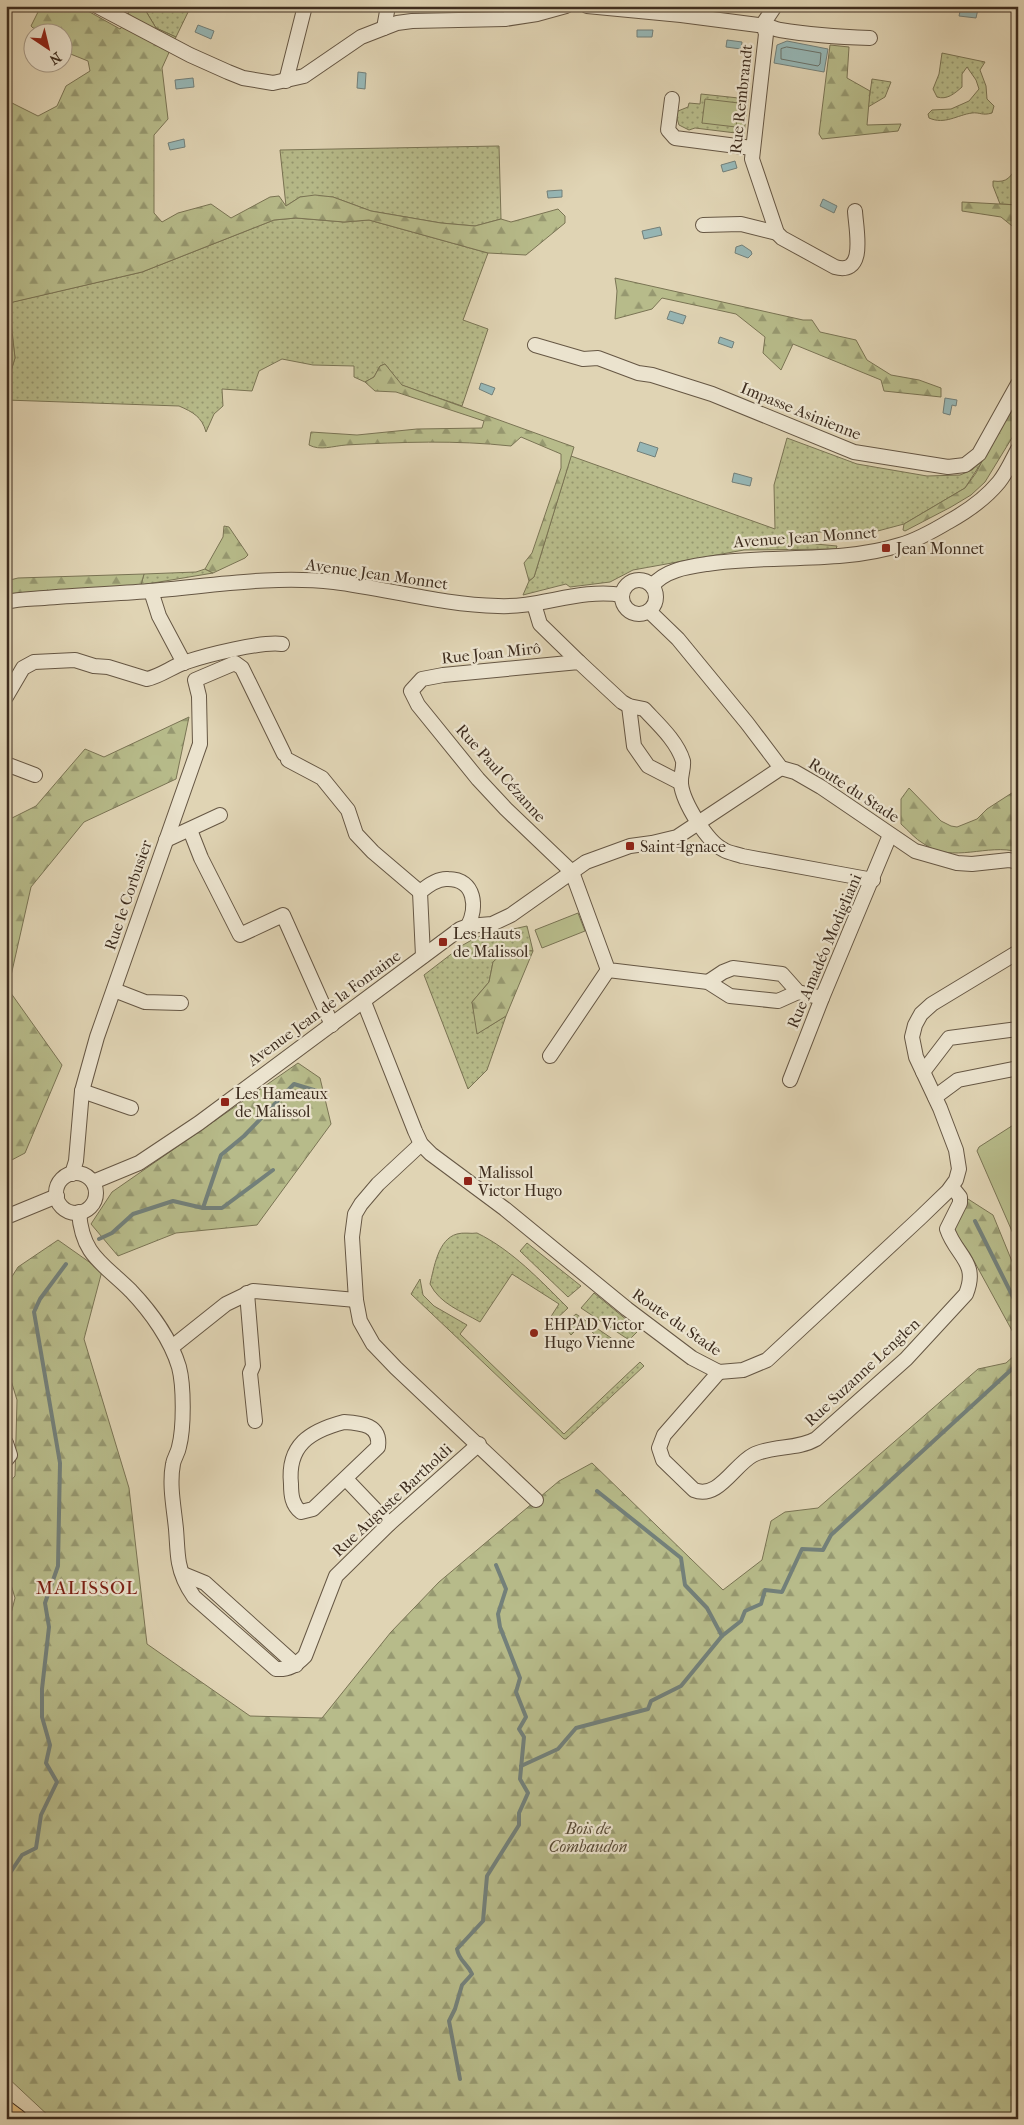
<svg xmlns="http://www.w3.org/2000/svg" width="1024" height="2125" font-family="'IM FELL French Canon',serif">
<style>
.grass{fill:url(#grass-dots);stroke:#7a7454}
.forest{fill:url(#forest-firs);stroke:#7a7454}
.park{fill:#b7bb8a;stroke:#7a7454}
.water{fill:#96b7b6;stroke:#73807a}
.lines{fill:none;stroke-linecap:round;stroke-linejoin:round}
.shore{stroke:#6a726a;stroke-width:1}
.stream{stroke:#73807a;stroke-width:4}
.minor-casing{stroke:#665744;stroke-width:16}
.major-casing{stroke:#3e2d1f;stroke-width:20}
.minor{stroke:#ebe3ce;stroke-width:14}
.major{stroke:#e0ba7a;stroke-width:18}
.poi-dot{fill:#8f2418;stroke:#ebe3ce;stroke-width:2}
.labels{text-anchor:middle;dominant-baseline:central;stroke-width:4.5;stroke-linejoin:round;paint-order:stroke}
.street-label{font-size:16px;fill:#3e2d1f;stroke:#ebe3ce}
.poi-label{font-size:16px;fill:#3e2d1f;stroke:#ebe3ce;text-anchor:start}
.park-label{font-size:16px;font-style:italic;fill:#564934;stroke:#ebe3ce}
.quarter-label{font-size:19px;letter-spacing:1px;fill:#7a1f14;stroke:#ebe3ce}
</style>
<defs>
<pattern id="grass-dots" width="8" height="8" patternUnits="userSpaceOnUse" patternTransform="scale(1.25)"><rect width="8" height="8" fill="#b7bb8a"/><path d="M2 2h.1M6 6h.1" fill="none" stroke="#969870" stroke-width="1.8" stroke-linecap="round"/></pattern>
<pattern id="forest-firs" width="22" height="20" patternUnits="userSpaceOnUse" patternTransform="scale(1.25)"><rect width="22" height="20" fill="#b7bb8a"/><path d="M5 1l3.5 6h-7zM16 11l3.5 6h-7z" fill="#969870"/></pattern>
</defs>
<rect width="100%" height="100%" fill="#e0d4b4"/>
<filter id="stains"><feTurbulence type="fractalNoise" baseFrequency=".004" numOctaves="4"/><feColorMatrix values="0 0 0 0 .2 0 0 0 0 .09 0 0 0 0 .02 0 0 0 .5 -.17"/></filter>
<radialGradient id="worn" r=".72"><stop offset=".6" stop-color="#630" stop-opacity="0"/><stop offset="1" stop-color="#630" stop-opacity=".3"/></radialGradient>
<!-- grass -->
<g class="grass">
<path d="M106,6H191L176,37L156,28L144,8L138,7L119,10Z"/>
<path d="M942,53L985,62L980,70L986,86L987,99L994,106L992,113C982,116 980,112 972,113C957,115 945,125 929,118L928,114L932,110L951,109L969,101L979,89L976,80L967,67L962,74V87C954,94 947,100 937,97L933,89L939,74Z"/>
<path d="M872,79L891,82L885,97L868,107Z"/>
<path d="M701,94L748,99L744,134L695,128L689,130L679,125L676,115L678,111L688,107L689,103L700,104Z"/>
<path d="M499,146L501,219L475,226L441,223L371,211L333,197H300L286,206L280,150Z"/>
<path d="M1018,165V205L1000,204L993,186V181C1008,183 1010,177 1018,165Z"/>
<path d="M296,218L344,222L369,220L488,253L463,320L488,329L462,406L401,385L385,364L380,366L374,377L365,382L354,377V366L313,365L282,359L259,371L252,391L222,389L223,406L214,414L206,432C202,417 193,412 179,406L6,400V387L15,358L8,303L142,272L274,220Z"/>
<path d="M787,438L857,464L927,476L960,475L972,470L983,460L965,488L904,524L874,532H815L792,536L805,543L837,546L836,549L744,550L633,570L610,582L570,587L566,584L523,595L529,581L534,577L571,456L775,529L774,485Z"/>
<path d="M205,569L213,573L141,585L144,574L196,572Z"/>
<path d="M527,926L533,951L506,950L493,962L489,982L472,1002L478,1033L506,1016L487,1070L468,1089L424,975L463,945L477,937Z"/>
<path d="M477,1233C512,1250 541,1281 568,1308L554,1321L550,1318L559,1304L512,1274L480,1322C461,1311 440,1304 430,1284C434,1268 438,1239 457,1234C463,1232 471,1234 477,1233Z"/>
<path d="M527,1243L581,1286L568,1297L520,1251Z"/>
<path d="M420,1279L423,1295L434,1306L467,1325L460,1334L564,1434L640,1362L644,1366L566,1439H564L411,1294Z"/>
<path d="M594,1293L639,1330L629,1340L581,1308Z"/>
<path d="M576,1314L620,1344L610,1350L583,1323L571,1335L568,1331L570,1319Z"/>
</g>
<!-- forest -->
<g class="forest">
<path d="M41,6H79L120,29L128,20L129,8H144L156,28L176,37L162,68L168,119L154,135V213L162,222L178,213L211,204L231,218L270,197L279,196L286,206L300,197L315,195L333,197L371,211L441,223L475,226L501,219L511,222L558,209L565,216V223L526,255L488,253L369,220L344,222L296,218L274,220L142,272L9,303L15,358L6,387V100L38,116L57,106L66,86L90,71L88,61L63,51L62,32H37L31,26Z"/>
<path d="M830,45L849,47L847,78L870,91L867,125L901,124L898,131L822,139L819,134Z"/>
<path d="M962,202L1018,205V233L1017,230L1001,217L962,211Z"/>
<path d="M615,278L803,320H812L820,332L856,340L867,360L891,375L919,380L941,388V397L884,391L881,380L793,344L781,370L763,353L765,337L736,314L662,298L652,309L615,319L617,291Z"/>
<path d="M385,364L402,385L574,447L534,577L529,581L524,563L532,553L561,468V454L521,437L511,446C456,440 401,442 346,445C333,446 320,451 309,445L311,432L357,435L417,429L482,428L484,421L396,392L375,391L365,382L374,377L380,366Z"/>
<path d="M1018,403V428L985,482L971,495L951,507L905,531L903,530L904,524L965,488L976,473L1000,427Z"/>
<path d="M224,526L229,527L248,555L245,558L213,573L205,569L223,537Z"/>
<path d="M144,574L141,585L6,599V581L18,578Z"/>
<path d="M189,717L176,779L84,822L31,887L8,989L62,1065L25,1153L6,1163V821L36,806L85,749L104,757Z"/>
<path d="M909,788L941,821L951,826L957,827L977,819L987,809L1018,789V852C987,843 953,864 924,844C915,839 908,830 901,824V799Z"/>
<path d="M506,950L533,951L506,1016L477,1034L472,1002L489,982L493,962Z"/>
<path d="M298,1063L320,1078L331,1124L257,1225L176,1233L118,1256L91,1224L112,1192Z"/>
<path d="M968,1199L993,1215L1018,1276V2119H52L6,2076V1633L15,1598L6,1568V1486L15,1476L17,1400L6,1364V1286L18,1267L58,1240L102,1271L84,1339L129,1488L147,1644L250,1716L322,1718L391,1632L439,1582L559,1481L592,1463L723,1590L762,1560L771,1521L785,1512L818,1508L978,1369L1006,1363L1016,1354L1015,1336L974,1261L956,1233L954,1224Z"/>
</g>
<!-- park -->
<g class="park">
<path d="M705,99L739,103L736,127L702,123Z"/>
<path d="M578,913L585,931L542,948L535,930Z"/>
<path d="M1018,1122V1245L977,1151L979,1147Z"/>
</g>
<!-- water -->
<g class="water">
<path d="M961,7L978,9L976,18L959,16Z"/>
<path d="M198,25L214,31L211,39L195,32Z"/>
<path d="M637,30H653L652,37H637Z"/>
<path d="M727,40L742,42L741,49L726,47Z"/>
<path d="M787,41L828,49L824,72L774,63L777,45Z"/>
<path d="M358,72L366,73L365,89L357,88Z"/>
<path d="M193,78L194,87L176,89L175,80Z"/>
<path d="M184,139L185,147L170,150L168,143Z"/>
<path d="M735,161L737,168L723,172L721,165Z"/>
<path d="M562,190V197L548,198L547,191Z"/>
<path d="M823,199L837,206L834,213L820,206Z"/>
<path d="M660,227L662,235L644,239L642,231Z"/>
<path d="M742,245L751,251L752,254L748,258L735,253L736,247Z"/>
<path d="M670,311L686,316L683,324L667,319Z"/>
<path d="M720,337L734,342L732,348L718,343Z"/>
<path d="M481,383L495,388L492,395L479,389Z"/>
<path d="M945,398L957,400L956,406L952,405L950,415L943,413Z"/>
<path d="M640,442L658,448L655,457L637,451Z"/>
<path d="M734,473L752,478L750,486L732,482Z"/>
</g>
<g class="lines">
<!-- shore -->
<path class="shore" d="M787,47L821,53L820,64L818,66L781,59V49Z"/>
<!-- stream -->
<g class="stream">
<path d="M203,1208H222L273,1170"/>
<path d="M975,1221L1018,1307"/>
<path d="M99,1239L112,1233L133,1214L173,1201L203,1208L221,1155L244,1136L294,1084L317,1091"/>
<path d="M597,1491L681,1558L685,1585L707,1608L722,1636"/>
<path d="M521,1766L558,1749L576,1728L648,1709L651,1701L681,1686L722,1636L741,1621L745,1611L761,1604L765,1590L782,1592L802,1549L823,1550L831,1535L1012,1369"/>
<path d="M6,1879L22,1855L36,1848L41,1815L57,1782L46,1763L50,1745L42,1717V1689L49,1627L45,1603L58,1566L60,1463L34,1312L40,1299L66,1264"/>
<path d="M460,2079L449,2021L455,2009L462,1985L472,1974C467,1963 459,1961 457,1949L483,1921L487,1876L519,1825V1813L528,1793L520,1779L524,1737L519,1729L526,1717L516,1692L520,1678L500,1627L498,1614L506,1589L496,1565"/>
</g>
<defs>
<g id="minor">
<path d="M97,6L190,55L228,72L243,78L273,83L304,76L361,37L397,23L412,21L505,19L537,14L566,6"/>
<path d="M587,6L681,15L758,25C766,23 772,29 780,30C810,35 840,37 870,38"/>
<path d="M763,24L766,34L752,159L777,233L782,238L835,267C867,276 856,230 855,211"/>
<path d="M763,24L775,6"/>
<path d="M384,28L388,6"/>
<path d="M286,81L305,6"/>
<path d="M672,99L668,130L675,138L752,148"/>
<path d="M703,225L741,224L777,233"/>
<path d="M535,345L583,359L598,358L638,373L652,375L712,394L854,452L948,467L965,465L979,454L1018,384"/>
<circle cx="639" cy="597" r="17"/>
<path d="M652,586C665,570 687,567 707,564C770,554 839,564 900,545C917,540 933,531 948,522C968,511 985,499 999,482C1007,472 1012,460 1018,449"/>
<path d="M151,591L159,616L184,663"/>
<path d="M6,602C18,599 31,599 44,598C79,595 114,594 149,591C211,586 272,575 334,582C389,589 443,605 498,606C540,608 580,588 622,595"/>
<path d="M534,604L540,624L579,662"/>
<path d="M649,611L678,639L747,723L781,768L795,772L821,787L915,851L957,863L972,864L1009,860L1018,862"/>
<path d="M6,697L23,668L34,662L75,660L94,666L108,667L147,679C161,676 173,666 186,662C207,655 262,641 282,644"/>
<path d="M629,706L634,746L648,766L681,783"/>
<path d="M288,760L322,778L348,810L356,834L373,852L420,892"/>
<path d="M6,764L35,775"/>
<path d="M190,830L201,858L240,935L283,915L332,1025"/>
<path d="M166,840L220,815"/>
<path d="M423,956L420,892C427,886 438,878 448,879C476,879 477,908 468,926"/>
<path d="M708,982L723,972L733,968L782,974L798,992L822,998"/>
<path d="M114,990L145,1002L181,1003"/>
<path d="M798,992L778,1001L730,996L708,982L608,970L572,872L506,809L478,779L418,705L411,691L422,679L443,675L579,662L622,702L629,706L644,709C658,724 677,741 683,761C684,768 680,777 681,784C683,802 707,842 724,850C729,853 737,854 742,856L873,880"/>
<path d="M364,1002L415,1131L421,1144L431,1154L505,1209L627,1309L692,1358L719,1372L743,1370L767,1360L920,1218L948,1191L956,1180L959,1169L956,1150L940,1108L916,1057L912,1037L915,1025L921,1014L932,1004L1018,952"/>
<path d="M550,1056L608,970"/>
<path d="M923,1072L949,1038L1018,1029"/>
<path d="M790,1080L822,998L890,835"/>
<path d="M82,1091L131,1108"/>
<path d="M935,1097L958,1080L1018,1068"/>
<path d="M421,1144L378,1184L361,1204L355,1214L352,1237L356,1300L360,1321L373,1344L396,1368L536,1500"/>
<circle cx="76" cy="1193" r="20"/>
<path d="M72,1174L76,1161L82,1091L97,1037L200,744L199,696L195,680L235,663L242,668L284,754"/>
<path d="M93,1182L139,1163L199,1123L460,929L468,926L492,924L511,915L586,862L630,846L652,843L677,837L781,768"/>
<path d="M79,1212C82,1256 103,1263 131,1291C151,1312 171,1340 179,1367C184,1386 184,1428 179,1447C178,1453 174,1458 173,1464C169,1485 174,1508 176,1529C177,1540 177,1552 179,1563C181,1574 187,1587 194,1597L276,1669C289,1670 296,1665 305,1656L336,1576L389,1524L479,1444"/>
<path d="M6,1217L57,1196"/>
<path d="M247,1293L253,1366L250,1373L255,1421"/>
<path d="M172,1347L226,1304L253,1291L356,1300"/>
<path d="M719,1372L664,1435L659,1448L663,1460L694,1490C718,1500 734,1465 753,1455C772,1445 797,1450 816,1439L906,1359L966,1294C979,1262 956,1256 947,1229L960,1203V1197L952,1187"/>
<path d="M344,1422C362,1423 381,1425 378,1447L313,1509L301,1512C292,1505 291,1495 291,1484C287,1445 310,1431 344,1422Z"/>
<path d="M6,1443L10,1455L6,1460"/>
<path d="M346,1479L389,1524"/>
<path d="M183,1574L205,1583L296,1665"/>
</g>
<path id="major" d="M6,2110L18,2119"/>
</defs>
<!-- minor casing -->
<use href="#minor" class="minor-casing"/>
<!-- major casing -->
<use href="#major" class="major-casing"/>
<!-- minor -->
<use href="#minor" class="minor"/>
<!-- major -->
<use href="#major" class="major"/>
</g>
<!-- markers -->
<g class="poi-dot">
<rect x="881" y="543" width="10" height="10" rx="2.5"/>
<rect x="625" y="841" width="10" height="10" rx="2.5"/>
<rect x="438" y="937" width="10" height="10" rx="2.5"/>
<rect x="220" y="1097" width="10" height="10" rx="2.5"/>
<rect x="463" y="1176" width="10" height="10" rx="2.5"/>
<circle cx="534" cy="1333" r="5"/>
</g>
<g class="labels">
<!-- street labels -->
<g class="street-label">
<text transform="translate(741 99) rotate(-84)">Rue Rembrandt</text>
<text transform="translate(801 411) rotate(22)">Impasse Asinienne</text>
<text transform="translate(805 537) rotate(-4)">Avenue Jean Monnet</text>
<text transform="translate(377 574) rotate(8)">Avenue Jean Monnet</text>
<text transform="translate(491 653) rotate(-6)">Rue Joan Mirô</text>
<text transform="translate(501 773) rotate(48)">Rue Paul Cézanne</text>
<text transform="translate(854 790) rotate(33)">Route du Stade</text>
<text transform="translate(128 895) rotate(-71)">Rue le Corbusier</text>
<text transform="translate(824 951) rotate(-67)">Rue Amadéo Modigliani</text>
<text transform="translate(324 1008) rotate(-36)">Avenue Jean de la Fontaine</text>
<text transform="translate(677 1322) rotate(35)">Route du Stade</text>
<text transform="translate(862 1372) rotate(-43)">Rue Suzanne Lenglen</text>
<text transform="translate(392 1500) rotate(-43)">Rue Auguste Bartholdi</text>
</g>
<!-- poi labels -->
<g class="poi-label">
<text x="896" y="548">Jean Monnet</text>
<text x="640" y="846">Saint-Ignace</text>
<text x="453" y="933">Les Hauts<tspan x="453" dy="18">de Malissol</tspan></text>
<text x="235" y="1093">Les Hameaux<tspan x="235" dy="18">de Malissol</tspan></text>
<text x="478" y="1172">Malissol<tspan x="478" dy="18">Victor Hugo</tspan></text>
<text x="544" y="1324">EHPAD Victor<tspan x="544" dy="18">Hugo Vienne</tspan></text>
</g>
<!-- park labels -->
<g class="park-label">
<text x="588" y="1828">Bois de<tspan x="588" dy="18">Combaudon</tspan></text>
</g>
<!-- quarter labels -->
<g class="quarter-label">
<text x="87" y="1588">MALISSOL</text>
</g>
</g>
<!-- margin -->
<rect width="1024" height="2125" fill="none" stroke="#e0d4b4" stroke-width="25"/>
<rect x="8" y="8" width="1009" height="2110" fill="none" stroke="#3e2d1f" stroke-width="2.5"/>
<rect x="12" y="12" width="999" height="2100" fill="none" stroke="#3e2d1f"/>
<!-- north arrow -->
<g transform="translate(48 48) rotate(145)"><circle r="24" fill="#ebe3ce" stroke="#a69a88"/>
<path d="M0-4L9 19L0 12L-9 19Z" fill="#8f2418"/>
<text y="-8" font-size="14" font-weight="bold" text-anchor="middle" fill="#3e2d1f">N</text>
</g>
<rect width="100%" height="100%" filter="url(#stains)"/>
<rect width="100%" height="100%" fill="url(#worn)"/>
</svg>
